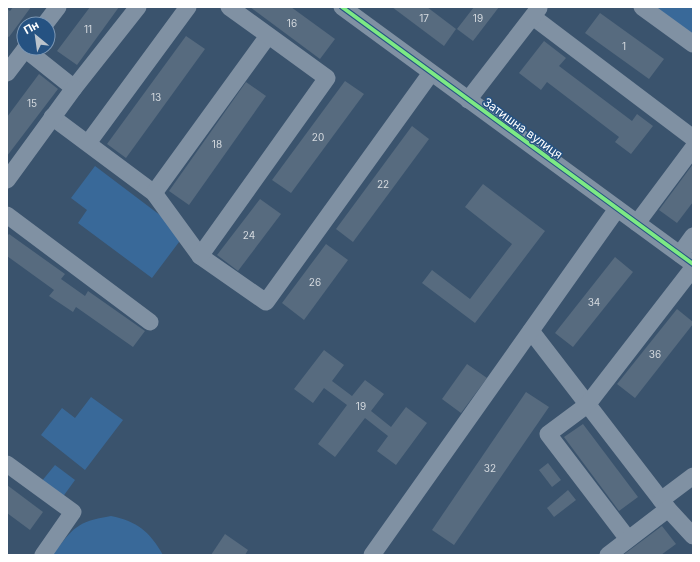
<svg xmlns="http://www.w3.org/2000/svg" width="700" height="562" font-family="Inter,sans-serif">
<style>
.green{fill:#396999}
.building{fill:#576b7f}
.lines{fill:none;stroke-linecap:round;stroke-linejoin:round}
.minor{stroke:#8091a3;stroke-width:17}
.cycleway-casing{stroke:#255282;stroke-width:6}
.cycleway{stroke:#7ce984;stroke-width:4}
.labels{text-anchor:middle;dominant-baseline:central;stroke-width:3;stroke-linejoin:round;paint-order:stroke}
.number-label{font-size:10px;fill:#d5dadf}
.street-label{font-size:12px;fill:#fff;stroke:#255282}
</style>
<rect width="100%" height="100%" fill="#3a536d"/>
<!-- green -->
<g class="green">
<path d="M652,7H693V36Z"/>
<path d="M95,166L185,234L152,278L78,223L87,210L71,198Z"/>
<path d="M91,397L123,420L85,470L41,435L62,408L75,418Z"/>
<path d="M55,465L75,480L62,498L41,482Z"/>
<path d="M111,516C137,521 150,532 163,555H52C74,528 75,522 111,516Z"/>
</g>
<!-- building -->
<g class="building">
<path d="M13,7H31L9,37L7,36V9L10,11Z"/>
<path d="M90,7H119L77,65L57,51Z"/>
<path d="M250,7H291L335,39L320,59Z"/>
<path d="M392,7H427L456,29L444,46Z"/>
<path d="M474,7H499L473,41L457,29Z"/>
<path d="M600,13L664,59L649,79L585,33Z"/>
<path d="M186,36L205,49L126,158L107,144Z"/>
<path d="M544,41L566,58L559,66L632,121L637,114L653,126L631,154L615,142L619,137L547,82L541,90L519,73Z"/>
<path d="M39,74L58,89L7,156V117Z"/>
<path d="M345,81L364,94L291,193L272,180Z"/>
<path d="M246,82L266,96L189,205L169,191Z"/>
<path d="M412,126L429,139L353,242L336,229Z"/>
<path d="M693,164V202L677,223L659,210Z"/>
<path d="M483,184L545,231L475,323L422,283L432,270L470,299L512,244L465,207Z"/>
<path d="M260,199L281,214L238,271L217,255Z"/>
<path d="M9,234L65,274L61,279L85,296L88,291L145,331L133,347L76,307L73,312L49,296L54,290L7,256V236Z"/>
<path d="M326,244L348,260L304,320L282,303Z"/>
<path d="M615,257L633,272L573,347L555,333Z"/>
<path d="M677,309L693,322V324L635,398L617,384Z"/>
<path d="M324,350L344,365L332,381L352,396L365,380L384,394L371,411L391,427L406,407L427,423L396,465L377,451L388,436L365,418L335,457L318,444L347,405L324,388L313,403L294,389Z"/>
<path d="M467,364L487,378L461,413L442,399Z"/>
<path d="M526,392L549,407L454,545L432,530Z"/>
<path d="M583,424L638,497L619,511L564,437Z"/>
<path d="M548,463L561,480L552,487L539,470Z"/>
<path d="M7,485L43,512L30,530L7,513Z"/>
<path d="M568,490L576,500L554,517L547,508Z"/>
<path d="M662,526L676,544L661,555H623Z"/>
<path d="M225,534L248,550L245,555H211Z"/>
</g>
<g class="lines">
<!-- minor -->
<g class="minor">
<path d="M342,7L693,264"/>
<path d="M642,7L693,44"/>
<path d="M533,17L693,138"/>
<path d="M45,24L58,7"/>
<path d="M25,49L74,88L138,7"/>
<path d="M7,73L26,48"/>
<path d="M468,100L539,8"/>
<path d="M52,117L154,193L200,256L266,302L431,73"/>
<path d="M88,143L188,7"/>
<path d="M7,180L74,88"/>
<path d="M154,193L268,36"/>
<path d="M7,215L150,322"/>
<path d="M637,223L693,148"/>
<path d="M680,254L693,236"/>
<path d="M200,256L327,78L229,7"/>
<path d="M531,331L668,509L693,536"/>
<path d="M7,464L73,512L43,555"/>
<path d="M661,500L693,476"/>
<path d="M628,539L548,434L587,405L693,268"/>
<path d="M372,555L617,209"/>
<path d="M608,555L668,509"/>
</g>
<defs>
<path id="cycleway" d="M342,7L693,264"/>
</defs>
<!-- cycleway casing -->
<use href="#cycleway" class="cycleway-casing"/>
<!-- cycleway -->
<use href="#cycleway" class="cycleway"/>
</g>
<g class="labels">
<!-- number labels -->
<g class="number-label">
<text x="424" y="18">17</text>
<text x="478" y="18">19</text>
<text x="292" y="23">16</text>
<text x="88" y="29">11</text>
<text x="624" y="46">1</text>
<text x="156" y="97">13</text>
<text x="32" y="103">15</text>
<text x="318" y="137">20</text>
<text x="217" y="144">18</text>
<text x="383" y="184">22</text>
<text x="249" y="235">24</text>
<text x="315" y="282">26</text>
<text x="594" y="302">34</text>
<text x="655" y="354">36</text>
<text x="361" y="406">19</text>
<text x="490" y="468">32</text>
</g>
<!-- street labels -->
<g class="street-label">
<text transform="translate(523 128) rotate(36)">Затишна вулиця</text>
</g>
</g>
<!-- border -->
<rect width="700" height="562" fill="none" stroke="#ffffff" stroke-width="16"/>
<!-- north arrow -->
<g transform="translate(36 36) rotate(331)"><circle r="19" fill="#255282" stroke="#7c97b4"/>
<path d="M0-3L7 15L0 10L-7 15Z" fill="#bac3cc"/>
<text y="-6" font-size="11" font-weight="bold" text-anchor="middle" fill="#ffffff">Пн</text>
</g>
</svg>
